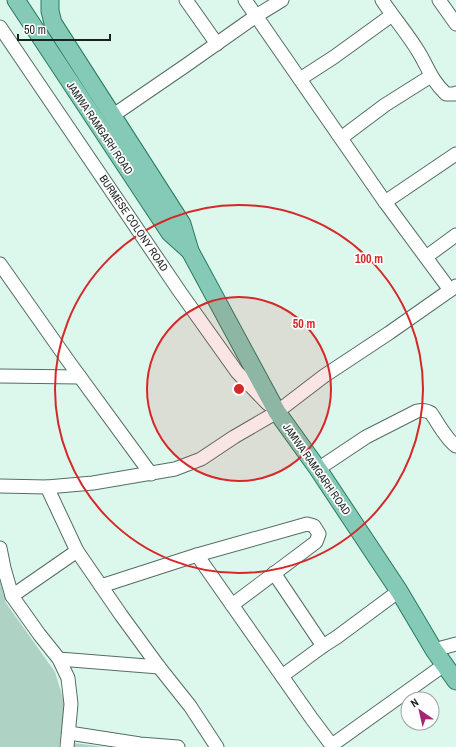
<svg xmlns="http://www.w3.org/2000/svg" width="456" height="747" font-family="'Archivo Narrow',sans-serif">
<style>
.green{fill:#aed2c3}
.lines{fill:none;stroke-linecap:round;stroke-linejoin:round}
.minor-casing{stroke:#556d64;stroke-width:15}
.major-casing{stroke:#2a7861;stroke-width:19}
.minor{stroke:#fff;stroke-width:13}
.major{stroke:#85cab6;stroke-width:17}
.ring{fill:none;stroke:#d62828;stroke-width:2}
.labels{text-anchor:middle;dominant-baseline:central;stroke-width:3.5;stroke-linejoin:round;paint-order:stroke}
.street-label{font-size:11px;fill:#18221e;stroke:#fefefe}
.centre{fill:#d62828;stroke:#fefefe;stroke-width:2}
.ring-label{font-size:12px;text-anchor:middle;font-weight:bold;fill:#d62828;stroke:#fefefe;stroke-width:3.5;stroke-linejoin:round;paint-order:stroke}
</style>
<rect width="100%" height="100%" fill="#dcf8ed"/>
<!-- green -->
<g class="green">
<path d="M0,581L6,603L55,672L65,705L59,747H0Z"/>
<path d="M74,743L105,747H73Z"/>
</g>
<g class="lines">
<defs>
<g id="minor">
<path d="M186,0L217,44"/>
<path d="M245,0L385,202L450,290"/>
<path d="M382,0C393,17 407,33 418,51C428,67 431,80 446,94H454L456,93"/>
<path d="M439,0L456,24"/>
<path d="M0,27L180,292L237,372L268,404"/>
<path d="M300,79L334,57L392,15"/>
<path d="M112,116L185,66L256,16L282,0"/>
<path d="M341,138L385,105L431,76"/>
<path d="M385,202L456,154"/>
<path d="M426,257L456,235"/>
<path d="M0,264L69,362L151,474"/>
<path d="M0,376L80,377"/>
<path d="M318,469L366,437L417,411C422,410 426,410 431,413C438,423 446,439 456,446"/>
<path d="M0,486L47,487L93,483L175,469L201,459L234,437L277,412L324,376L389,333L456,286"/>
<path d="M47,487L77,551L121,615L159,667L190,706L217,747"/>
<path d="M0,548L4,568L12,596L39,634L59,659L68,678L71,704L67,747"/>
<path d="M197,555L312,719L333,747"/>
<path d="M274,573L323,646"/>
<path d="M101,586L197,555L307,524L314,526L319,534L316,542L232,605"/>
<path d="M12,596L77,551"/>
<path d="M434,650L456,644"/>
<path d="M59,659L159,667"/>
<path d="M282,676L323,646L337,637L399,591"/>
<path d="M69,733L140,744L178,747"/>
<path d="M332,745L444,665"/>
</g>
<g id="major">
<path d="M16,0L170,233L190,251"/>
<path d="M50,0V11L53,23L182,224L190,251L277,412L318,469L399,591L434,650L456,681"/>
</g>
</defs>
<!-- minor casing -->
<use href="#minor" class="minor-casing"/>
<!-- major casing -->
<use href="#major" class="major-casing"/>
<!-- minor -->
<use href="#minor" class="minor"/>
<!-- major -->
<use href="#major" class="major"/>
</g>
<!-- distance rings -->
<circle cx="239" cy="389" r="92" fill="#d62828" fill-opacity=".12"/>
<g class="ring">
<circle cx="239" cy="389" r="92"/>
<circle cx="239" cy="389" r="184"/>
</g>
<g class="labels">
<!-- street labels -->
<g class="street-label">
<text transform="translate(100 128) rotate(56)">JAMWA RAMGARH ROAD</text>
<text transform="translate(134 223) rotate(56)">BURMESE COLONY ROAD</text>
<text transform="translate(317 469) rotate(55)">JAMWA RAMGARH ROAD</text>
</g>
</g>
<circle cx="239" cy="389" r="6" class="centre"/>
<g class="ring-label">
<text x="369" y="263">100 m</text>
<text x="304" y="328">50 m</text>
</g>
<!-- north arrow -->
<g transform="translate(420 711) rotate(326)"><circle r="19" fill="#fefefe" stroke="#a2a6a4"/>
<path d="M0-3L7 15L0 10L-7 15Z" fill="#a62472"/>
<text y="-6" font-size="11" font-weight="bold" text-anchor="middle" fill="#18221e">N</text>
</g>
<!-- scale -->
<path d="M18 34v6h92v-6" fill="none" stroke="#18221e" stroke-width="2"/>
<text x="24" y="34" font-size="12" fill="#18221e" stroke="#fefefe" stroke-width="3" paint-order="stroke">50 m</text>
</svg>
